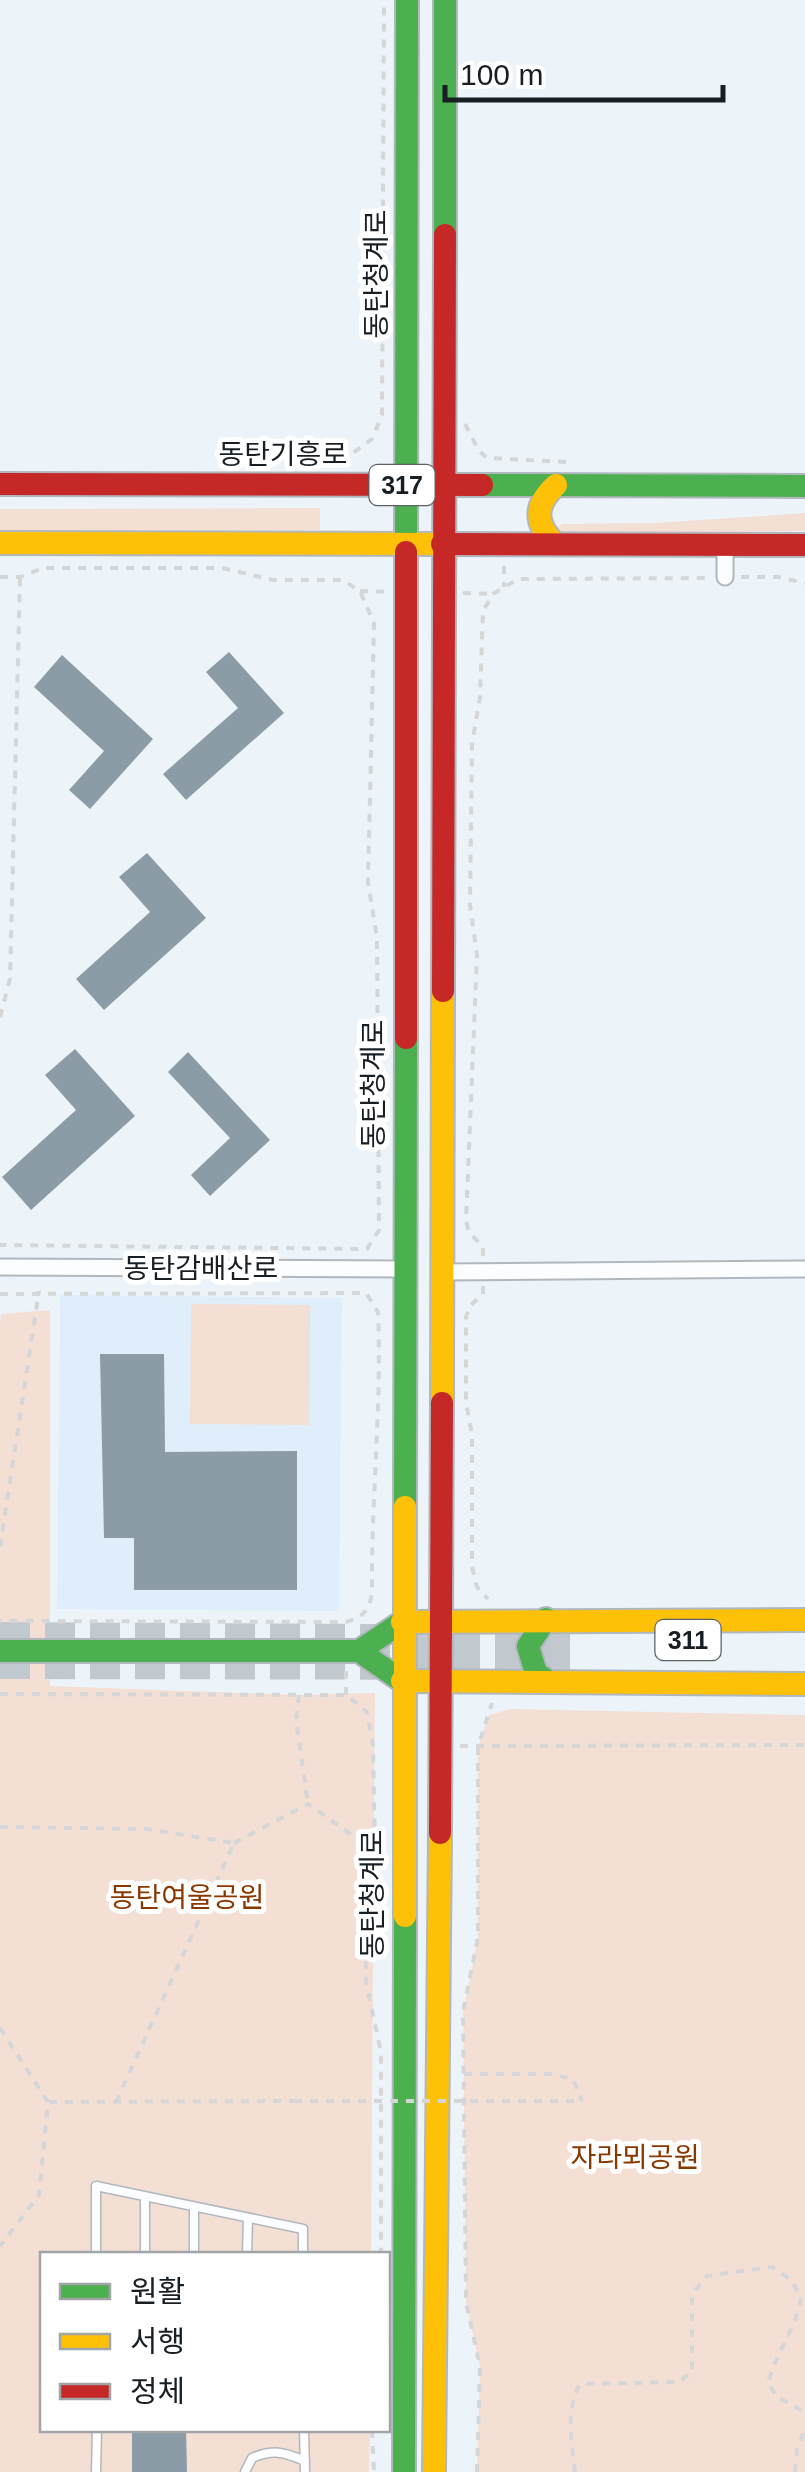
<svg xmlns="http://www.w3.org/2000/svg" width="805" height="2472" font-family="Helvetica,'Noto Sans KR',sans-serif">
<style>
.built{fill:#dfeefa}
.green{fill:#f4dfd5}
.building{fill:#8b9ca6}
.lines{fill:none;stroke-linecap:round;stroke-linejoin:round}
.highway-tunnel{stroke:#c2c9ce;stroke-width:30;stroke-dasharray:30 15;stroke-linecap:butt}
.lane-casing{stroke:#b1b8bd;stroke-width:11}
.street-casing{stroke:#b1b8bd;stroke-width:19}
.fast-casing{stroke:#b1b8bd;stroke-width:26}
.slow-casing{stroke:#b1b8bd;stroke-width:26}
.jam-casing{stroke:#b1b8bd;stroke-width:26}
.path{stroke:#d4d6d8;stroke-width:4;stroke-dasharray:8 8;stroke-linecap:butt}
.lane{stroke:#fcfdfe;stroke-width:8}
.street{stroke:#fcfdfe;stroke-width:15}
.fast{stroke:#4caf50;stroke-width:22}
.slow{stroke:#ffc107;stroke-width:22}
.jam{stroke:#c62828;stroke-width:22}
.path-bridge{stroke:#d4d6d8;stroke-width:4;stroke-dasharray:8 8;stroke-linecap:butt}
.labels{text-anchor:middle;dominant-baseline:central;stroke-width:10;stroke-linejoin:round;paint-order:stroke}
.shield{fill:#fff;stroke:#5d6266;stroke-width:2.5}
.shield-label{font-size:25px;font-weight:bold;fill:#171f24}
.street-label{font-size:28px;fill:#171f24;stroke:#fff}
.park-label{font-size:28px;fill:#883801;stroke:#fff}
</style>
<rect width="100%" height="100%" fill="#edf4f9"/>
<!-- built -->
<path class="built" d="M60,1295L342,1298L339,1611L57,1609Z"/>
<!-- green -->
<g class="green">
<path d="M320,508V530L0,531V509Z"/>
<path d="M805,513V531L561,536L558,528L562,524L656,523Z"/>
<path d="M191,1304L310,1305L309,1425L190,1424Z"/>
<path d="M50,1310V1686L299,1695L375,1693L371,2254H42V2430H370L369,2472H0V1325L1,1314Z"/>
<path d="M511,1709L805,1715V2472H477L480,2367L466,2302L463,2012L478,1937V1747L489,1715Z"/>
</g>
<!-- building -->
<g class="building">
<path d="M229,652L284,713L186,800L163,774L238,708L206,672Z"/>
<path d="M62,655L153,739L90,809L69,790L104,751L34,687Z"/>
<path d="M147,853L206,918L104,1010L76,979L150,912L119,877Z"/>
<path d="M75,1049L135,1116L31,1210L2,1177L76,1110L45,1075Z"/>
<path d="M188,1052L270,1140L210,1196L191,1175L230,1138L168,1072Z"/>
<path d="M100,1354H164L165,1452L297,1451V1590H134V1538H104Z"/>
<path d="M132,2430H186L187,2472H132Z"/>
</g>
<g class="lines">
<!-- highway-tunnel -->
<g class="highway-tunnel">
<path d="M0,1637L570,1640"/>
<path d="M0,1664L572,1665"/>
</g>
<defs>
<g id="lane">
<path d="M194,2207V2254"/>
<path d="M96,2254V2186L303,2229V2254"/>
<path d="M145,2254V2197"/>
<path d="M247,2254L248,2218"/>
<path d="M304,2430L305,2472"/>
<path d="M96,2472L97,2430"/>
<path d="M245,2472L252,2458C273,2449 284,2452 305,2461"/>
</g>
<g id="street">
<path d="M725,545V577"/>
<path d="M0,1267L403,1269"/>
<path d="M442,1272L805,1269"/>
</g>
<g id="fast">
<path d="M445,235V0"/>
<path d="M482,485L805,486"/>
<path d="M406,552L407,0"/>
<path d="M405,1507L406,1038"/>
<path d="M546,1619L528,1646L536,1673L549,1682"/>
<path d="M0,1651H359L402,1622"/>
<path d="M359,1651L402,1681"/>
<path d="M404,2472L405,1916"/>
</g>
<g id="slow">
<path d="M0,543L442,544"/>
<path d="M555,544C534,523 534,505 556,485"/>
<path d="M442,1403L443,991"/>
<path d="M402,1622L805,1620"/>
<path d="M402,1681L805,1684"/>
<path d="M405,1916V1507"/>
<path d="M434,2472L440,1833"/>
</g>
<g id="jam">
<path d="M0,484L482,485"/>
<path d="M442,544L805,545"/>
<path d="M443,991L445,235"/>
<path d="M406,1038V552"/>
<path d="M440,1833L442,1403"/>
</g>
</defs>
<!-- lane casing -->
<use href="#lane" class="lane-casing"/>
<!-- street casing -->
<use href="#street" class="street-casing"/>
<!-- fast casing -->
<use href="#fast" class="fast-casing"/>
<!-- slow casing -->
<use href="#slow" class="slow-casing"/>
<!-- jam casing -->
<use href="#jam" class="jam-casing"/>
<!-- path -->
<g class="path">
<path d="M465,424L479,451L487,458L566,462"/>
<path d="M341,462L372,439L382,415L384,0"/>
<path d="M504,566V587"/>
<path d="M0,577H20L43,568H222L273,580H342L360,591L374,623L368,882L377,938L379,1230L367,1249L0,1245"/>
<path d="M741,577H778L805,583"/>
<path d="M360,591L388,592"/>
<path d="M463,593L493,594"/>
<path d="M0,1017L10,979L20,578"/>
<path d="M483,1256V1247L469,1232L466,1221L477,955L470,905L472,744L480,697L483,611L493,594L518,579L711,578"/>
<path d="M483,1286V1294L470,1306L466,1317V1402L472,1435V1567L477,1587L488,1599"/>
<path d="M0,1294L366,1293L378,1312C382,1407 371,1499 372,1593C369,1611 363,1617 346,1622L0,1621"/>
<path d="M0,1547L39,1291"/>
<path d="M346,1671V1695"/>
<path d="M0,1694L346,1695L367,1712L373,1745L375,1851L365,1897L366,1982L381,2052V2254"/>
<path d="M299,1695L296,1720L308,1804"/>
<path d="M460,1746L805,1745"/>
<path d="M0,1827L147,1829L234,1843L116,2102"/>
<path d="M234,1843L308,1804L375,1851"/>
<path d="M0,2028L48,2102L39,2195L0,2246"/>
<path d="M464,2074H552L573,2079L582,2101"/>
<path d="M49,2102L294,2101"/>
<path d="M372,2430L374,2472"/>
<path d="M477,2472L480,2367L466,2302L463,2012L478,1937V1747L492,1703"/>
<path d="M575,2472C572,2446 565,2408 580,2384L679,2382L692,2372V2294L707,2276L772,2267L790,2279L801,2296C798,2326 776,2352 768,2383L777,2397L805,2412"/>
<path d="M795,2472L797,2449L805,2429"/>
</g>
<!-- lane -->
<use href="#lane" class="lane"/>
<!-- street -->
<use href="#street" class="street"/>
<!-- fast -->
<use href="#fast" class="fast"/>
<!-- slow -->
<use href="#slow" class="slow"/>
<!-- jam -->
<use href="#jam" class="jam"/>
<!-- path-bridge -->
<path class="path-bridge" d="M294,2101H582"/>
</g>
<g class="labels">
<!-- shield labels -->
<g class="shield">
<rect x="369.5" y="465" width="65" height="40" rx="8"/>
<rect x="655.5" y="1620" width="65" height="40" rx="8"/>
</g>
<g class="shield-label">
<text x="402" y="485">317</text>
<text x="688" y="1640">311</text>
</g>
<!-- street labels -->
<g class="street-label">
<text transform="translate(376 274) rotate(-90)">동탄청계로</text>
<text x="283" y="454">동탄기흥로</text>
<text transform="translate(373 1084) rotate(-90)">동탄청계로</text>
<text x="201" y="1268">동탄감배산로</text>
<text transform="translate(372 1894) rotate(-90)">동탄청계로</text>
</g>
<!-- park labels -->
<g class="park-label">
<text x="187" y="1897">동탄여울공원</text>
<text x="635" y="2157">자라뫼공원</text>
</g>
</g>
<!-- legend -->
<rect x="40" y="2252" width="350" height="180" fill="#ffffff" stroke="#a2a5a7" stroke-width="2.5"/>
<rect x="60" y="2284" width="50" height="15" fill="#4caf50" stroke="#a2a5a7" stroke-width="2.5"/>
<text x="130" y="2302" font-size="30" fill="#171f24">원활</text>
<rect x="60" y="2334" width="50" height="15" fill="#ffc107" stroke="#a2a5a7" stroke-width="2.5"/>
<text x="130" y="2352" font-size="30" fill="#171f24">서행</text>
<rect x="60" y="2384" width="50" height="15" fill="#c62828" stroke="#a2a5a7" stroke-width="2.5"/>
<text x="130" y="2402" font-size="30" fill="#171f24">정체</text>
<!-- scale -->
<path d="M445 85v15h278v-15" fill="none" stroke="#171f24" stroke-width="5"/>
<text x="460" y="85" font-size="30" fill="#171f24" stroke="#ffffff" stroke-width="8" paint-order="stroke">100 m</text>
</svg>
